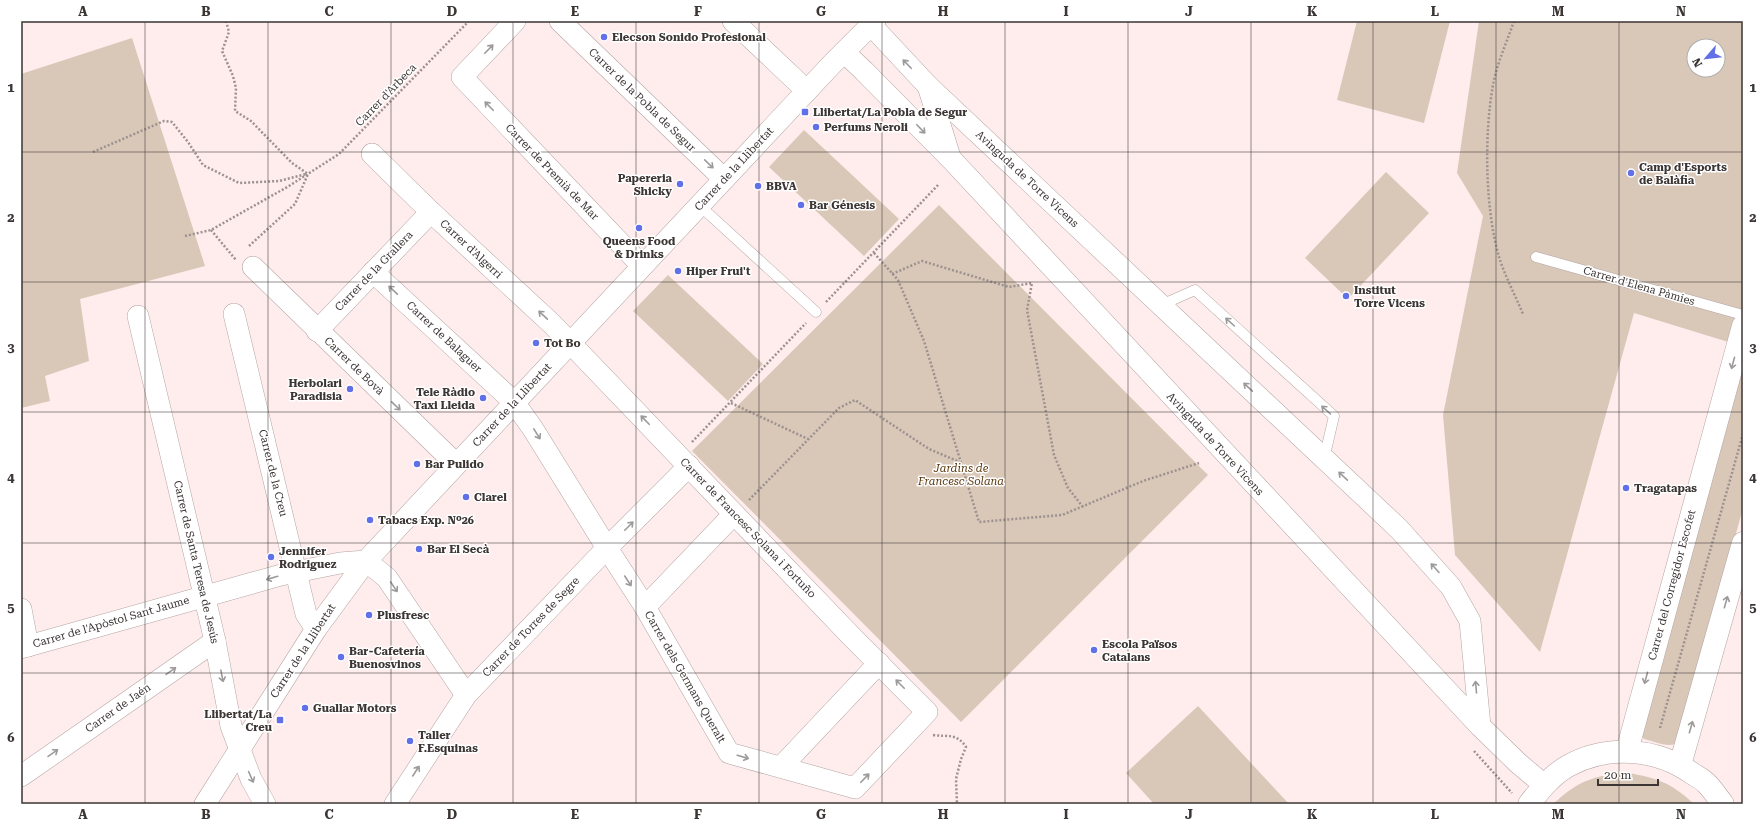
<svg xmlns="http://www.w3.org/2000/svg" width="1764" height="825" font-family="'Roboto Serif',serif">
<style>
.green{fill:#d9c8b8;fill-rule:evenodd}
.lines{fill:none;stroke-linecap:round;stroke-linejoin:round}
.lane-casing{stroke:#b4a4a3;stroke-width:11}
.street-casing{stroke:#b4a4a3;stroke-width:22}
.secondary-casing{stroke:#b4a4a3;stroke-width:23}
.path{stroke:#9c9190;stroke-width:2.5;stroke-dasharray:2 2;stroke-linecap:butt}
.lane{stroke:#fff;stroke-width:10}
.street{stroke:#fff;stroke-width:21}
.secondary{stroke:#fff;stroke-width:22}
.oneway{stroke:#9d9a9a}
.grid{fill:none;stroke:#3b3534;stroke-width:1;stroke-opacity:0.55}
.poi-dot{fill:#6270e8;stroke:#fff;stroke-width:1.5}
.labels{text-anchor:middle;dominant-baseline:central;stroke-width:3;stroke-linejoin:round;paint-order:stroke}
.poi-label{font-size:11px;font-weight:bold;fill:#3b3534;stroke:#fff;text-anchor:start}
.street-label{font-size:11px;fill:#3b3534;stroke:#fff}
.park-label{font-size:11px;font-style:italic;fill:#5b370b;stroke:#fff}
.neatline{fill:none;stroke:#3b3534;stroke-width:1.5}
.grid-label{font-size:13px;text-anchor:middle;font-weight:bold;fill:#3b3534}
</style>
<rect width="100%" height="100%" fill="#feedec"/>
<!-- green -->
<g class="green">
<path d="M1357,21H1450L1424,123L1337,100Z"/>
<path d="M1479,21H1743V326L1738,345L1634,313L1540,652L1455,555L1443,415L1483,216L1457,173ZM1694,46H1718V70H1694Z"/>
<path d="M132,38L205,266L80,299L89,361L45,376L50,401L21,408V74Z"/>
<path d="M804,130L899,219L864,256L769,167Z"/>
<path d="M1386,172L1429,213L1348,299L1305,258Z"/>
<path d="M939,205L1208,475L961,722L692,451Z"/>
<path d="M668,275L763,364L728,401L633,311Z"/>
<path d="M1743,364V508L1679,741C1672,750 1654,741 1644,739L1641,735Z"/>
<path d="M1198,706L1289,804H1154L1126,773Z"/>
<path d="M1624,772C1656,778 1669,781 1694,804H1553C1578,781 1591,777 1624,772Z"/>
</g>
<g class="lines">
<defs>
<g id="lane">
<path d="M699,205L816,312"/>
<path d="M1536,257L1743,315"/>
<path d="M1161,305L1195,290L1334,416L1324,459"/>
</g>
<g id="street">
<path d="M515,21L462,77L642,266"/>
<path d="M560,21L724,179"/>
<path d="M733,21L807,91"/>
<path d="M871,25L928,86L950,157"/>
<path d="M844,52L864,71L952,160L1480,726L1518,763L1544,785"/>
<path d="M928,86L1399,529L1451,587L1470,621L1480,726"/>
<path d="M372,154L431,212L552,324L853,638L927,712L855,788L729,753L645,607L607,548L533,429L514,402L373,272"/>
<path d="M253,267L456,464"/>
<path d="M234,314L306,614L316,629"/>
<path d="M138,316L215,641L231,726L251,779L265,804"/>
<path d="M317,331L431,212"/>
<path d="M645,607L734,514"/>
<path d="M21,609L28,646"/>
<path d="M21,648L281,575L340,563L366,561L387,578L466,695"/>
<path d="M781,767L879,663"/>
<path d="M21,776L215,641"/>
<path d="M205,804L316,629L366,561L833,63L875,21"/>
<path d="M395,804L466,695L607,548L689,466"/>
</g>
<g id="secondary">
<path d="M1627,751L1743,326"/>
<path d="M1680,765L1743,543"/>
<path d="M1529,804C1540,790 1552,775 1568,766C1607,744 1657,748 1693,774C1698,777 1704,780 1708,785C1713,790 1718,798 1723,804"/>
</g>
</defs>
<!-- lane casing -->
<use href="#lane" class="lane-casing"/>
<!-- street casing -->
<use href="#street" class="street-casing"/>
<!-- secondary casing -->
<use href="#secondary" class="secondary-casing"/>
<!-- path -->
<g class="path">
<path d="M226,21L229,32L222,51L233,76L236,88L235,111L251,121L292,163L308,174"/>
<path d="M1514,21C1507,42 1497,63 1493,85C1484,135 1485,208 1499,257C1505,276 1515,295 1523,314"/>
<path d="M93,152L164,121L172,122L188,142L203,165L239,183L279,181L306,174"/>
<path d="M211,230L236,260"/>
<path d="M185,236L211,230L289,186L339,154L469,21"/>
<path d="M249,246L295,204L308,174"/>
<path d="M874,253L898,280L924,341L979,522L1062,515L1143,481L1199,463"/>
<path d="M892,274L922,261L1009,287L1032,283L1027,310L1054,455L1068,488L1083,507"/>
<path d="M826,302L939,184"/>
<path d="M731,403L808,439"/>
<path d="M692,442L806,323"/>
<path d="M749,500L839,408L855,400L929,449L962,463"/>
<path d="M1660,728L1743,434"/>
<path d="M933,735C948,737 957,733 966,747L961,759L956,779L957,804"/>
<path d="M1474,751L1512,793"/>
</g>
<!-- lane -->
<use href="#lane" class="lane"/>
<!-- street -->
<use href="#street" class="street"/>
<!-- secondary -->
<use href="#secondary" class="secondary"/>
</g>
<!-- one-way arrows -->
<defs><path id="oneway-shaft" d="M-6 0H5M1.5-3L5.5 0L1.5 3" fill="none" stroke-width="1.6" stroke-linecap="round" stroke-linejoin="round"/></defs>
<g class="oneway">
<use href="#oneway-shaft" transform="translate(489 49) rotate(-46)"/>
<use href="#oneway-shaft" transform="translate(907 64) rotate(-134)"/>
<use href="#oneway-shaft" transform="translate(489 106) rotate(-134)"/>
<use href="#oneway-shaft" transform="translate(921 129) rotate(46)"/>
<use href="#oneway-shaft" transform="translate(709 164) rotate(44)"/>
<use href="#oneway-shaft" transform="translate(393 290) rotate(-137)"/>
<use href="#oneway-shaft" transform="translate(543 315) rotate(-137)"/>
<use href="#oneway-shaft" transform="translate(1230 322) rotate(-138)"/>
<use href="#oneway-shaft" transform="translate(1733 363) rotate(105)"/>
<use href="#oneway-shaft" transform="translate(1248 387) rotate(-137)"/>
<use href="#oneway-shaft" transform="translate(396 406) rotate(44)"/>
<use href="#oneway-shaft" transform="translate(1326 410) rotate(-138)"/>
<use href="#oneway-shaft" transform="translate(645 420) rotate(-134)"/>
<use href="#oneway-shaft" transform="translate(537 434) rotate(58)"/>
<use href="#oneway-shaft" transform="translate(1343 476) rotate(-137)"/>
<use href="#oneway-shaft" transform="translate(629 526) rotate(-45)"/>
<use href="#oneway-shaft" transform="translate(1435 568) rotate(-132)"/>
<use href="#oneway-shaft" transform="translate(272 578) rotate(164)"/>
<use href="#oneway-shaft" transform="translate(628 581) rotate(57)"/>
<use href="#oneway-shaft" transform="translate(394 587) rotate(56)"/>
<use href="#oneway-shaft" transform="translate(1726 602) rotate(-74)"/>
<use href="#oneway-shaft" transform="translate(171 671) rotate(-35)"/>
<use href="#oneway-shaft" transform="translate(222 676) rotate(79)"/>
<use href="#oneway-shaft" transform="translate(1646 678) rotate(105)"/>
<use href="#oneway-shaft" transform="translate(900 684) rotate(-135)"/>
<use href="#oneway-shaft" transform="translate(1476 687) rotate(-95)"/>
<use href="#oneway-shaft" transform="translate(1691 727) rotate(-74)"/>
<use href="#oneway-shaft" transform="translate(53 753) rotate(-35)"/>
<use href="#oneway-shaft" transform="translate(743 757) rotate(16)"/>
<use href="#oneway-shaft" transform="translate(416 771) rotate(-57)"/>
<use href="#oneway-shaft" transform="translate(251 777) rotate(66)"/>
<use href="#oneway-shaft" transform="translate(865 778) rotate(-46)"/>
</g>
<!-- grid -->
<path class="grid" d="M145,21V804M268,21V804M391,21V804M513,21V804M636,21V804M759,21V804M882,21V804M1005,21V804M1128,21V804M1251,21V804M1373,21V804M1496,21V804M1619,21V804M21,152H1743M21,282H1743M21,412H1743M21,543H1743M21,673H1743"/>
<!-- markers -->
<g class="poi-dot">
<circle cx="604" cy="37" r="4"/>
<rect x="801" y="108" width="8" height="8" rx="2"/>
<circle cx="816" cy="127" r="4"/>
<circle cx="1631" cy="173" r="4"/>
<circle cx="680" cy="184" r="4"/>
<circle cx="758" cy="186" r="4"/>
<circle cx="801" cy="205" r="4"/>
<circle cx="639" cy="228" r="4"/>
<circle cx="678" cy="271" r="4"/>
<circle cx="1346" cy="296" r="4"/>
<circle cx="536" cy="343" r="4"/>
<circle cx="350" cy="389" r="4"/>
<circle cx="483" cy="398" r="4"/>
<circle cx="417" cy="464" r="4"/>
<circle cx="1626" cy="488" r="4"/>
<circle cx="466" cy="497" r="4"/>
<circle cx="370" cy="520" r="4"/>
<circle cx="419" cy="549" r="4"/>
<circle cx="271" cy="557" r="4"/>
<circle cx="369" cy="615" r="4"/>
<circle cx="1094" cy="650" r="4"/>
<circle cx="341" cy="657" r="4"/>
<circle cx="305" cy="708" r="4"/>
<rect x="276" y="716" width="8" height="8" rx="2"/>
<circle cx="410" cy="741" r="4"/>
</g>
<g class="labels">
<!-- poi labels -->
<g class="poi-label">
<text x="612" y="37">Elecson Sonido Profesional</text>
<text x="813" y="112">Llibertat/La Pobla de Segur</text>
<text x="824" y="127">Perfums Neroli</text>
<text x="1639" y="167">Camp d'Esports<tspan x="1639" dy="13">de Balàfia</tspan></text>
<text x="672" y="178" text-anchor="end">Papereria<tspan x="672" dy="13">Shicky</tspan></text>
<text x="766" y="186">BBVA</text>
<text x="809" y="205">Bar Génesis</text>
<text x="639" y="241" text-anchor="middle">Queens Food<tspan x="639" dy="13">&amp; Drinks</tspan></text>
<text x="686" y="271">Hiper Frui't</text>
<text x="1354" y="290">Institut<tspan x="1354" dy="13">Torre Vicens</tspan></text>
<text x="544" y="343">Tot Bo</text>
<text x="342" y="383" text-anchor="end">Herbolari<tspan x="342" dy="13">Paradisia</tspan></text>
<text x="475" y="392" text-anchor="end">Tele Ràdio<tspan x="475" dy="13">Taxi Lleida</tspan></text>
<text x="425" y="464">Bar Pulido</text>
<text x="1634" y="488">Tragatapas</text>
<text x="474" y="497">Clarel</text>
<text x="378" y="520">Tabacs Exp. Nº26</text>
<text x="427" y="549">Bar El Secà</text>
<text x="279" y="551">Jennifer<tspan x="279" dy="13">Rodriguez</tspan></text>
<text x="377" y="615">Plusfresc</text>
<text x="1102" y="644">Escola Països<tspan x="1102" dy="13">Catalans</tspan></text>
<text x="349" y="651">Bar-Cafetería<tspan x="349" dy="13">Buenosvinos</tspan></text>
<text x="313" y="708">Guallar Motors</text>
<text x="272" y="714" text-anchor="end">Llibertat/La<tspan x="272" dy="13">Creu</tspan></text>
<text x="418" y="735">Taller<tspan x="418" dy="13">F.Esquinas</tspan></text>
</g>
<!-- street labels -->
<g class="street-label">
<text transform="translate(386 95) rotate(-46)">Carrer d'Arbeca</text>
<text transform="translate(642 100) rotate(44)">Carrer de la Pobla de Segur</text>
<text transform="translate(734 169) rotate(-47)">Carrer de la Llibertat</text>
<text transform="translate(552 172) rotate(46)">Carrer de Premià de Mar</text>
<text transform="translate(1027 179) rotate(43)">Avinguda de Torre Vicens</text>
<text transform="translate(471 249) rotate(43)">Carrer d'Algerri</text>
<text transform="translate(374 271) rotate(-46)">Carrer de la Grallera</text>
<text transform="translate(1639 286) rotate(16)">Carrer d'Elena Pàmies</text>
<text transform="translate(444 337) rotate(43)">Carrer de Balaguer</text>
<text transform="translate(354 366) rotate(44)">Carrer de Bovà</text>
<text transform="translate(512 405) rotate(-47)">Carrer de la Llibertat</text>
<text transform="translate(1215 444) rotate(47)">Avinguda de Torre Vicens</text>
<text transform="translate(273 473) rotate(76)">Carrer de la Creu</text>
<text transform="translate(748 528) rotate(46)">Carrer de Francesc Solana i Fortuño</text>
<text transform="translate(196 562) rotate(77)">Carrer de Santa Teresa de Jesús</text>
<text transform="translate(1672 585) rotate(-75)">Carrer del Corregidor Escofet</text>
<text transform="translate(111 622) rotate(-16)">Carrer de l'Apòstol Sant Jaume</text>
<text transform="translate(531 627) rotate(-46)">Carrer de Torres de Segre</text>
<text transform="translate(303 651) rotate(-57)">Carrer de la Llibertat</text>
<text transform="translate(685 677) rotate(60)">Carrer dels Germans Queralt</text>
<text transform="translate(118 708) rotate(-35)">Carrer de Jaén</text>
</g>
<!-- park labels -->
<g class="park-label">
<text x="961" y="468">Jardins de<tspan x="961" dy="13">Francesc Solana</tspan></text>
</g>
</g>
<!-- border -->
<rect width="1764" height="825" fill="none" stroke="#ffffff" stroke-width="44"/>
<!-- north arrow -->
<g transform="translate(1706 58) rotate(242)"><circle r="19" fill="#ffffff" stroke="#b1aeae"/>
<path d="M0-3L7 15L0 10L-7 15Z" fill="#6270e8"/>
<text y="-6" font-size="11" font-weight="bold" text-anchor="middle" fill="#3b3534">N</text>
</g>
<!-- scale -->
<path d="M1598 779v6h60v-6" fill="none" stroke="#3b3534" stroke-width="2"/>
<text x="1604" y="779" font-size="12" fill="#3b3534" stroke="#ffffff" stroke-width="3" paint-order="stroke">20 m</text>
<rect x="22" y="22" width="1720" height="781" class="neatline"/>
<g class="grid-label">
<text x="83" y="16">A</text>
<text x="206" y="16">B</text>
<text x="329" y="16">C</text>
<text x="452" y="16">D</text>
<text x="575" y="16">E</text>
<text x="698" y="16">F</text>
<text x="821" y="16">G</text>
<text x="943" y="16">H</text>
<text x="1066" y="16">I</text>
<text x="1189" y="16">J</text>
<text x="1312" y="16">K</text>
<text x="1435" y="16">L</text>
<text x="1558" y="16">M</text>
<text x="1681" y="16">N</text>
<text x="11" y="92">1</text>
<text x="1753" y="92">1</text>
<text x="11" y="222">2</text>
<text x="1753" y="222">2</text>
<text x="11" y="352">3</text>
<text x="1753" y="352">3</text>
<text x="11" y="482">4</text>
<text x="1753" y="482">4</text>
<text x="11" y="612">5</text>
<text x="1753" y="612">5</text>
<text x="11" y="742">6</text>
<text x="1753" y="742">6</text>
<text x="83" y="819">A</text>
<text x="206" y="819">B</text>
<text x="329" y="819">C</text>
<text x="452" y="819">D</text>
<text x="575" y="819">E</text>
<text x="698" y="819">F</text>
<text x="821" y="819">G</text>
<text x="943" y="819">H</text>
<text x="1066" y="819">I</text>
<text x="1189" y="819">J</text>
<text x="1312" y="819">K</text>
<text x="1435" y="819">L</text>
<text x="1558" y="819">M</text>
<text x="1681" y="819">N</text>
</g>
</svg>
